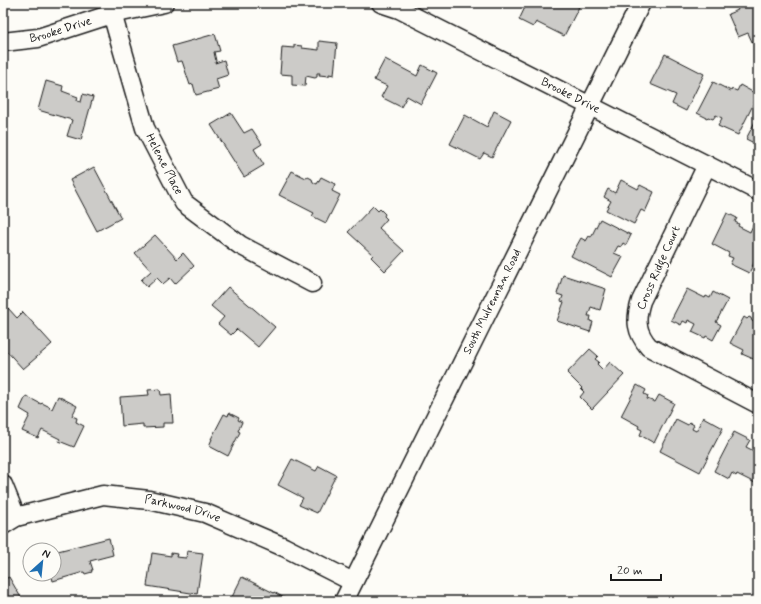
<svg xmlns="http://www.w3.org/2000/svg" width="761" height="604" font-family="Mynerve,sans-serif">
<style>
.building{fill:#cccbc8;stroke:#1c1c1c}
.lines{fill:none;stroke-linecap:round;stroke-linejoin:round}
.minor-casing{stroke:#1c1c1c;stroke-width:21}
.minor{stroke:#fdfcf7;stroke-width:18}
.labels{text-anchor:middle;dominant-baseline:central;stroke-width:3.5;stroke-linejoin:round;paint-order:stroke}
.street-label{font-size:12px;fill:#1c1c1c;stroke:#fdfcf7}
</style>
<rect width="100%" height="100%" fill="#fdfcf7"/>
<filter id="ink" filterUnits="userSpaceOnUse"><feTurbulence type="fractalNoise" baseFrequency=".025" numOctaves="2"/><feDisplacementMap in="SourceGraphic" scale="8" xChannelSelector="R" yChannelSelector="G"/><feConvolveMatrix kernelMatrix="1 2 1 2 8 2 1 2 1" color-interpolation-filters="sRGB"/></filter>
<g filter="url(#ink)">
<!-- building -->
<g class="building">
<path d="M527,3H571L579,7L564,36L536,22L533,27L519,20Z"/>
<path d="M735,3H758V42L753,44L748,33L738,37L728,14L738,10Z"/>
<path d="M215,34L220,51L214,52L216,61L215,63L224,60L228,75L216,79L219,89L196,95L193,84L190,85L182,61L177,62L172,46Z"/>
<path d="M319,41L337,43L334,75L329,74V76L319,75L320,73H317V77L315,78L306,76L305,86L292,85V75L280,74L282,47L294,48V45L302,46V48L319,50Z"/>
<path d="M665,54L704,74L686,111L672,104L676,95L650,84Z"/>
<path d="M385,59L417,76L422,65L437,73L421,104L407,96L401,107L381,97L387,86L374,80Z"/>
<path d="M46,81L63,86L62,91L78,97L77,101L81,102L83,94L93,97L81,140L67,136L72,120L38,110Z"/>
<path d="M713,82L731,91L732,89L737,91L740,85L758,95L738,135L718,126L722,118L716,115L713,119L708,117L707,118L697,113Z"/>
<path d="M494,111L511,120L492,157L484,153L480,159L450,144L465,115L487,127Z"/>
<path d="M231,113L244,133L252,129L262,144L254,149L264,165L244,177L211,125Z"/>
<path d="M758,116V141L756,144L746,139Z"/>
<path d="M94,167L121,218L97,231L70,180Z"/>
<path d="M292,171L306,178L308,177L312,179L313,182L317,184L321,177L335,184L332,191L340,195L326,223L312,216L314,213L279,195Z"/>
<path d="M621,180L638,189L640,185L654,192L645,212L641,210L634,224L606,210L611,201L604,197L608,189L615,193Z"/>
<path d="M373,206L378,211L380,209L385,214L384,216L387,219L379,228L404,251L385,271L371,257L373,255L348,232Z"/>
<path d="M727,213L737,218L735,222L739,224L738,226L750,232L753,225L758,227V255L749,273L730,264L733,258L728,256L729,253L712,244Z"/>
<path d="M600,219L631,235L626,245L623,243L621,247L618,246L614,253L623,257L612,277L571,256L581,238L586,241L589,236L591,237Z"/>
<path d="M155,235L177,259L183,253L194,266L175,284L170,278L163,284L157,278L147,287L141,280L151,271L135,253Z"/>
<path d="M563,275L606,289L600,310L591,307L588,316H591L590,321L593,322L590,332L557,321L564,302L561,301L563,296L557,294Z"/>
<path d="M228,287L275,327L258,347L237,329L231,335L218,324L224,317L211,306Z"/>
<path d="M687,289L705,298L706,296L710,298L713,292L728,300L716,322L721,325L713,340L706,336L705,338L692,332L696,324L688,320L687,323L683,321L681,325L671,320Z"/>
<path d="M8,308L17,318L23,312L52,344L23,369L3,347V313Z"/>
<path d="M758,315V361L742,354L744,350L730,343L744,317L747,319L749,317L751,318L752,321L754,322Z"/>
<path d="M590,349L598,356L595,359L599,362L597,364L603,370L610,362L624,375L592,409L580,397L584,392L581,389L582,388L567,373Z"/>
<path d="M637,385L646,390L644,394L648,396L647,399L655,402L659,395L674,403L654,443L640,435L642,430L638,428L639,426L621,416Z"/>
<path d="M160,389L161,395L171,394L173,423H163V427L143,428V424L122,426L120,397L149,395L148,390Z"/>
<path d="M26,396L41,404L42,403L50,407L49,408L52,409L58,396L77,406L72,416L77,418L76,422L84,426L74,447L59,441L60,439L42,430L38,438L22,431L30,415L20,409Z"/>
<path d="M229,413L239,418L238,420L242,422L238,431L240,432L228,456L209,446L212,439H211L224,414L228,416Z"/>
<path d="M703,417L723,428L700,472L660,451L676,419L688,425L689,422L694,425L692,429L696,431Z"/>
<path d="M734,432L750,440L746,447L754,451L755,448L758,450V476L755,483L737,474L736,476L732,473L729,479L714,471Z"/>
<path d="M292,459L316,471L319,466L336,475L317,513L299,505L303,498L278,485Z"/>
<path d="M109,538L113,555L90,561L93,570H91L92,572L85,574L84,572L53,581L52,577L44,579L43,574H54V552Z"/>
<path d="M187,551L203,553L197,594L147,586L152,553L171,556V553L177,554L176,557L186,558Z"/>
<path d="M9,577L23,601H3V580Z"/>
<path d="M242,577L274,593V592L289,601H230Z"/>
</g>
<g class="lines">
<defs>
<g id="minor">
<path id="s1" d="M109,3L145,128L184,203L240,245L312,283"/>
<path id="s2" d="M381,3L399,9L758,191"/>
<path id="s3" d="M3,42L38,38L112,14L164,3"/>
<path d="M707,165L641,301C635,320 636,332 649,347L758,404"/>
<path d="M3,485L16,517"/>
<path id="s4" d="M3,525L16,517L103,495L149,500L205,513L284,547L353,582"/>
<path id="s5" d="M344,601L641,3"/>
</g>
</defs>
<!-- minor casing -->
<use href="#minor" class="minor-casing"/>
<!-- minor -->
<use href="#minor" class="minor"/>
</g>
</g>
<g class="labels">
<!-- street labels -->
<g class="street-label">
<text stroke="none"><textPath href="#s3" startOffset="59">Brooke Drive</textPath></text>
<text stroke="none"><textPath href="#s2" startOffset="211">Brooke Drive</textPath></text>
<text stroke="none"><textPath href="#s1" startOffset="171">Helene Place</textPath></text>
<text transform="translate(659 268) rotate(-66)">Cross Ridge Court</text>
<text stroke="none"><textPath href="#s5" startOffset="334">South Mulrennan Road</textPath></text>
<text stroke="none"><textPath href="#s4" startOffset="186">Parkwood Drive</textPath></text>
</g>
</g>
<!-- margin -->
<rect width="761" height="604" fill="none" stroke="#fdfcf7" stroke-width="16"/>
<rect x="8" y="8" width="745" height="588" fill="none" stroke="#1c1c1c" stroke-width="1.5" filter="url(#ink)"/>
<!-- north arrow -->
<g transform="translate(42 562) rotate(27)"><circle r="19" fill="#fdfcf7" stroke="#a3a29f"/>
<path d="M0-3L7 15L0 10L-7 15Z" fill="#1f6fb2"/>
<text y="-6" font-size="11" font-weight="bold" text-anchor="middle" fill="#1c1c1c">N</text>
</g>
<!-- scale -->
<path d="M611 574v6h50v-6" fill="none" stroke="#1c1c1c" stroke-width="2"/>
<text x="617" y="574" font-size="12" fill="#1c1c1c" stroke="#fdfcf7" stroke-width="3" paint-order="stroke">20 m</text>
</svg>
